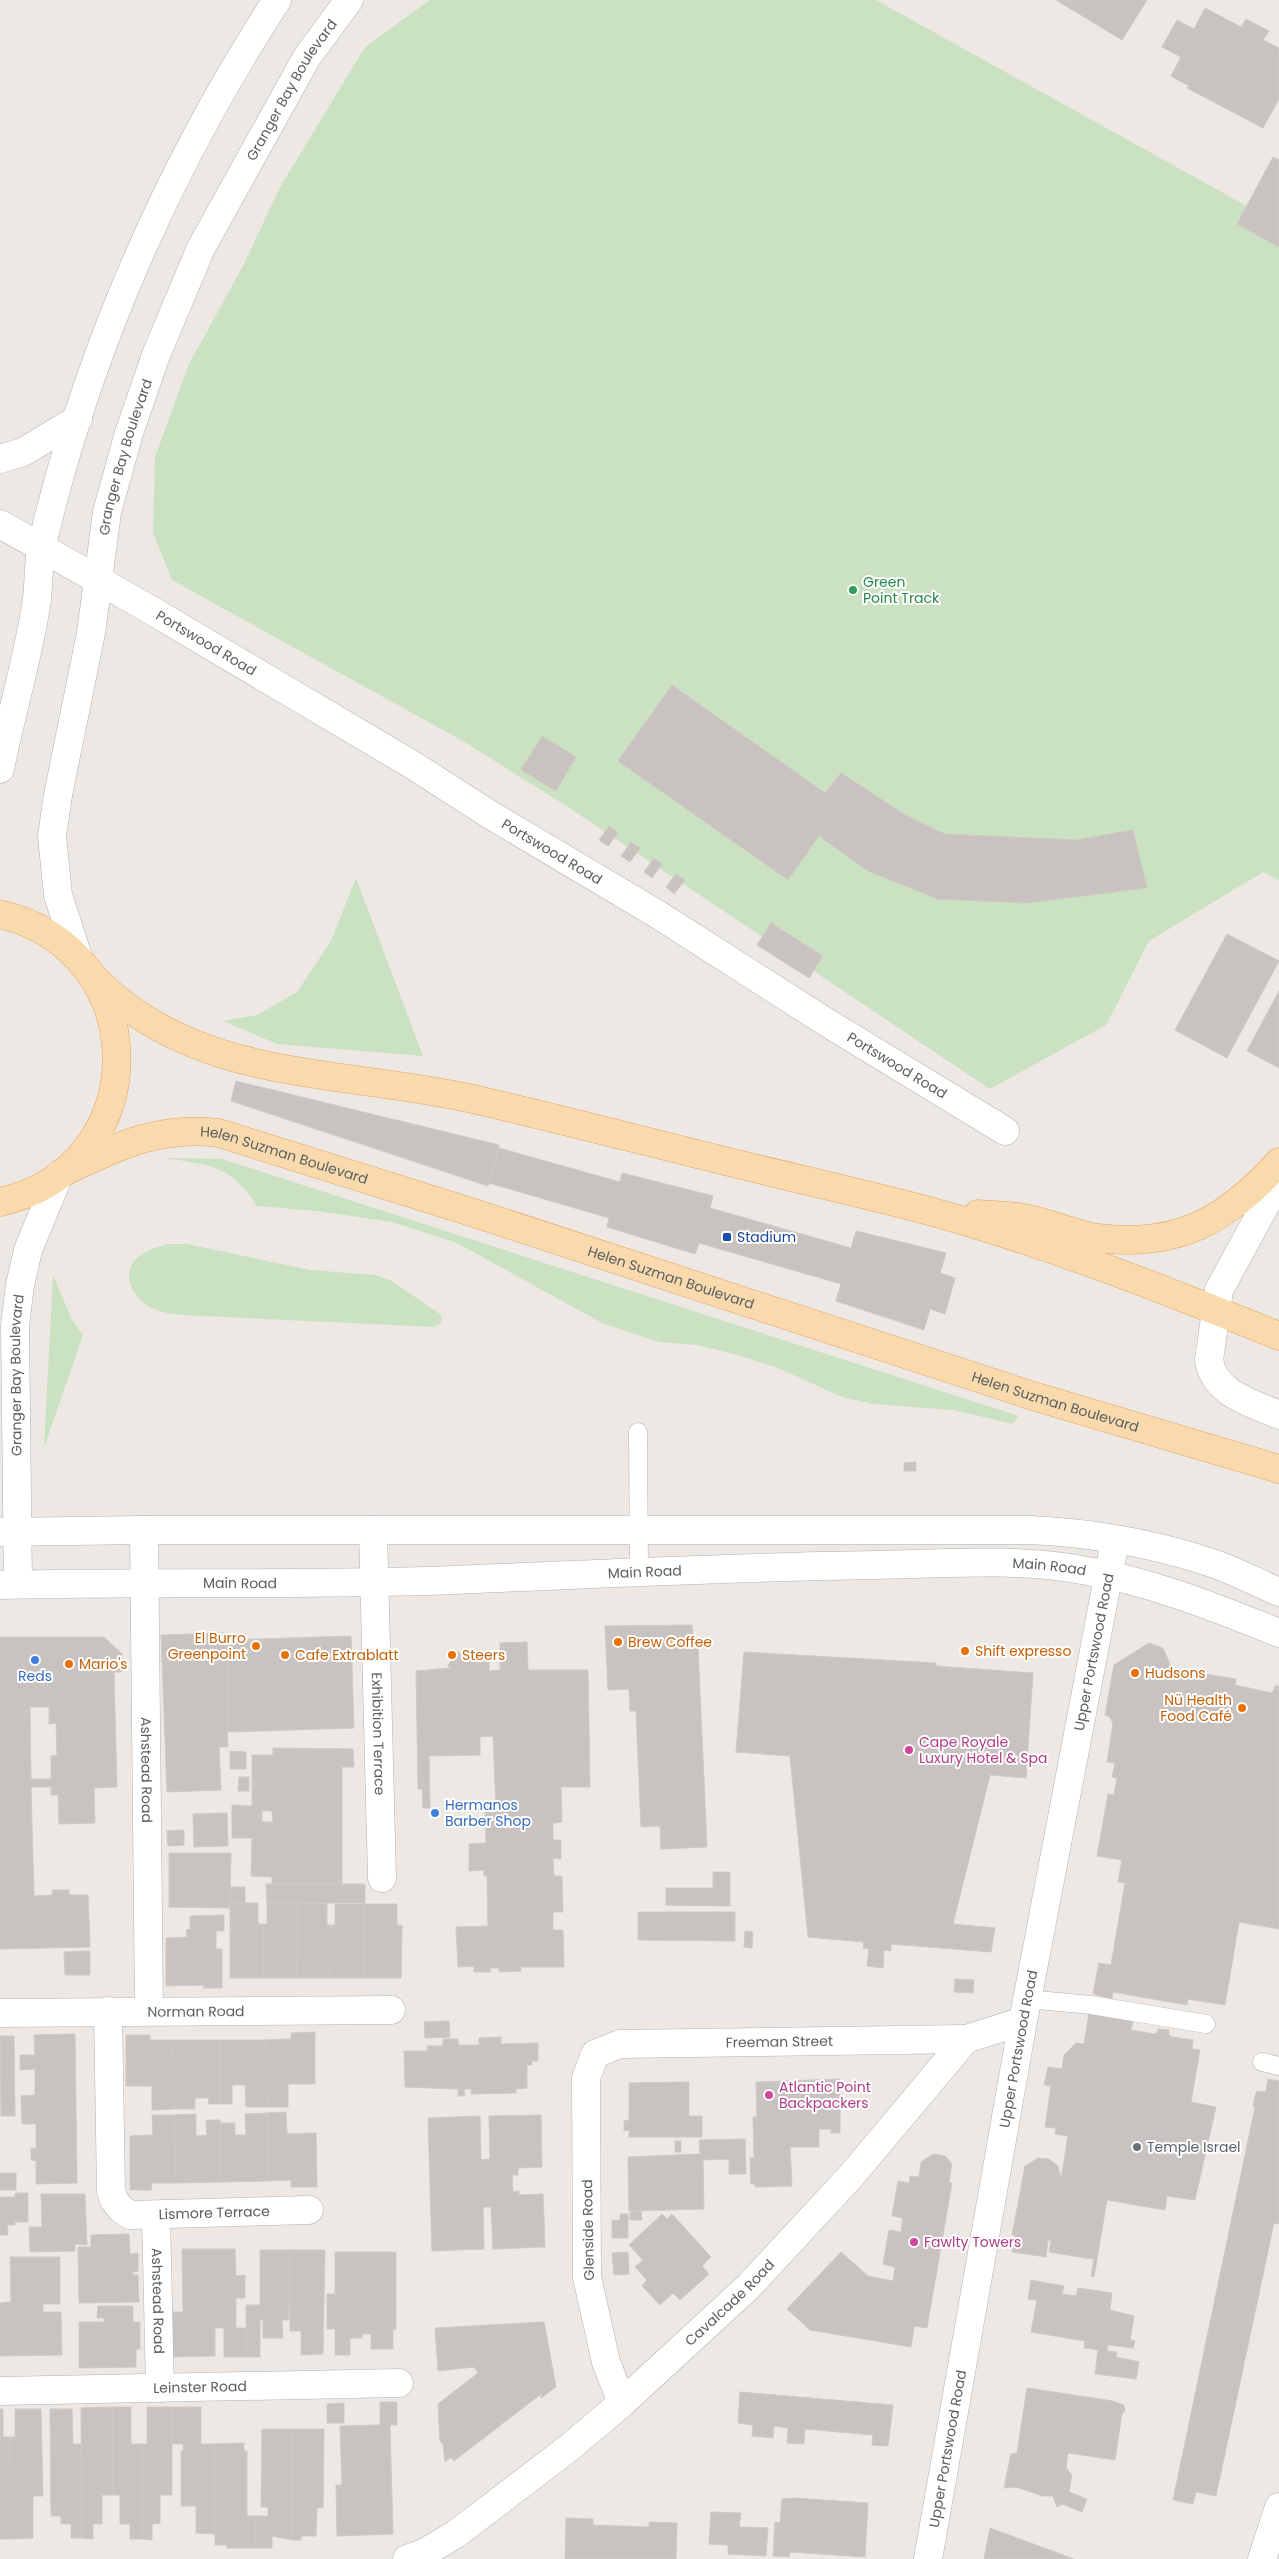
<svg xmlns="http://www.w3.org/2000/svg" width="1279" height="2559" font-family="Poppins,sans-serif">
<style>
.green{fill:#cae2c2}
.building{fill:#c8c3c0;stroke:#d1c9c2;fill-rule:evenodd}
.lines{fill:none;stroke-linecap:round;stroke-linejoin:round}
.service-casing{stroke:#afb2b5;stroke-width:19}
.minor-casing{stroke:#afb2b5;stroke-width:29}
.tertiary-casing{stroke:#afb2b5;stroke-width:29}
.secondary-casing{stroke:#aeb2b5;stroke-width:29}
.primary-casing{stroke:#e5a264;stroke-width:29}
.service{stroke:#fff;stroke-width:18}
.minor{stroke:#fff;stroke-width:28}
.tertiary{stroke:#fff;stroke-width:28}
.secondary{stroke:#fff;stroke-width:28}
.primary{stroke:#f8daad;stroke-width:28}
.leisure-dot{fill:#2e9e5b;stroke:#fff;stroke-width:2}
.transit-dot{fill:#1a4fb4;stroke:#fff;stroke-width:2}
.food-dot{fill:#e8710a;stroke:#fff;stroke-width:2}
.shop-dot{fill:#3f7fe0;stroke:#fff;stroke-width:2}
.hotel-dot{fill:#d1479c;stroke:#fff;stroke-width:2}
.worship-dot{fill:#6b7280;stroke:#fff;stroke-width:2}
.labels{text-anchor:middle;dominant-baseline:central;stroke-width:4;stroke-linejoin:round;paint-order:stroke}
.street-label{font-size:14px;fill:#5b6063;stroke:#fff}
.leisure-label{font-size:14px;fill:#27864d;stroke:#fff;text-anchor:start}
.transit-label{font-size:14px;fill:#164399;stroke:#fff;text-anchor:start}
.food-label{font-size:14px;fill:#c56008;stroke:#fff;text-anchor:start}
.shop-label{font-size:14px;fill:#366cbe;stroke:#fff}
.hotel-label{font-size:14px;fill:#b23c85;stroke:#fff;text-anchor:start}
.worship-label{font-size:14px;fill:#5b616d;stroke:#fff;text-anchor:start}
</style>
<rect width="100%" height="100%" fill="#ede8e3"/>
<!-- green -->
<g class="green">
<path d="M430,0H876L1279,224V880L1263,872L1149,941L1106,1025L990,1089L568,807L461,740L172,580L153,533L155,457L189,364L243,266L279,189L365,47Z"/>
<path d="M356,878L423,1056L277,1044L223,1021L257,1015L297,992L331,941Z"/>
<path d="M164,1158L222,1159L1019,1416L1013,1424L953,1410L873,1404L842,1397L778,1368L738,1355L697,1345L659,1342L602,1323L457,1243L392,1222L317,1211L257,1206C230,1164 210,1165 164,1158Z"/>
<path d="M169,1244H187L310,1270L375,1275L390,1280L440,1314L442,1319L440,1324L434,1327L182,1315C170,1314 159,1312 148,1306C140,1302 135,1294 131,1286C121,1260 149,1248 169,1244Z"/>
<path d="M53,1275L72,1320L83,1335L44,1448Z"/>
</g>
<!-- building -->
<g class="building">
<path d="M1056,0H1147L1122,40Z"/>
<path d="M1205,8L1241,27L1246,19L1269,31L1263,40L1279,48V99L1263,128L1187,88L1189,86L1171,76L1181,57L1162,47L1177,20L1194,29Z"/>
<path d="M1273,157L1279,160V247L1237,224Z"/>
<path d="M672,685L825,793L841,773L907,816L945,834L1076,840L1133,830L1147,888L1026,903L938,899L868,871L819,836L788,880L618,761Z"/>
<path d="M542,736L576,757L556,791L521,770Z"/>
<path d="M609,826L618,833L608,846L599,840Z"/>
<path d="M631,842L640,848L630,862L621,856Z"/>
<path d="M654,858L662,864L652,878L644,872Z"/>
<path d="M676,874L685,880L674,894L666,887Z"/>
<path d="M771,923L823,956L809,978L757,945Z"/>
<path d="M1227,934L1279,961L1227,1058L1175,1030Z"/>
<path d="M1279,991V1068L1247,1051Z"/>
<path d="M236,1081L499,1145L489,1183L488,1186L231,1101Z"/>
<path d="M499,1148L620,1182L622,1173L713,1196L710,1208L851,1248L856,1231L946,1253L940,1273L955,1278L945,1314L930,1309L924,1330L836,1301L841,1284L699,1243L695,1254L607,1227L609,1218L489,1183Z"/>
<path d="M916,1462V1471H904V1463Z"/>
<path d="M692,1625L694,1648L698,1647L707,1847L661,1849L660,1826L641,1827L636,1711H630L629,1689L608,1690L605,1626Z"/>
<path d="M224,1633V1640H227L229,1732H227L228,1747H219L221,1790L167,1792L161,1635Z"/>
<path d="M351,1636L354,1728L229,1732L227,1640Z"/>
<path d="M0,1637H104L122,1654V1672H114L117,1787L94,1788L95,1823L59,1824L58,1795H51V1787H31L34,1896L53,1895L52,1890H69V1895H88L90,1947L0,1949ZM30,1707H49V1724L56,1723L57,1755L51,1756V1779H31Z"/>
<path d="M527,1642L528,1670H588L590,1787H561L562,1822L553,1823V1840H561V1859L553,1858L554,1876H562L563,1912H553V1930H563L564,1967H521V1971L499,1972V1968H490L491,1972H474V1966L458,1967L456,1927L488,1926L487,1876H484V1870L469,1871V1844L486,1843L485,1807H496L493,1736L480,1737V1755L429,1756L430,1808H423L422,1789H418L416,1671L451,1668L448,1666L456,1651L476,1662H489V1671L500,1670V1643Z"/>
<path d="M1149,1643L1163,1648L1172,1669L1236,1679L1235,1685L1272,1693L1276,1685L1279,1687V1929L1239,1922L1225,2005L1188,1999L1187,2005L1113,1992L1112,1999L1093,1994L1099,1963L1111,1965L1125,1883L1118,1882L1122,1860L1097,1856L1108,1794L1114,1795L1117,1778L1112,1777L1115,1763L1107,1762L1113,1724L1110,1717L1105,1715L1114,1665Z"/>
<path d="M744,1652L936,1663V1666L1033,1673L1026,1778L990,1775L953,1924L995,1928L991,1952L891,1944V1951L884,1950L883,1968L867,1966L869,1949L863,1948L864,1942L808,1937L790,1756L736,1752Z"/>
<path d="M273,1748L353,1749L354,1767H342V1884H272V1877L251,1876L252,1838H232V1805L252,1806V1755H273ZM262,1811H272L273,1822H262Z"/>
<path d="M230,1751L246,1752V1769H230Z"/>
<path d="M239,1777H249V1791H238Z"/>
<path d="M227,1813L228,1846L194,1847L193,1814Z"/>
<path d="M184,1830V1845L168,1846L167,1831Z"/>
<path d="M169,1853H231L230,1908L169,1907Z"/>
<path d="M713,1872H730V1906L666,1905V1888H713Z"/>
<path d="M266,1884H365V1903H267Z"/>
<rect x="230" y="1887" width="15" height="16"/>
<path d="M230,1903H258V1924H263V1978H230Z"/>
<path d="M267,1903H298L297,1978H263V1924H267Z"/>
<path d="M298,1903L327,1904V1925H331L330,1978H297Z"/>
<path d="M335,1904H364V1978H330L331,1925H335Z"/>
<path d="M364,1904H397V1925H402L401,1978H364Z"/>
<path d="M638,1912H735V1941L638,1940Z"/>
<path d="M224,1915V1931H216V1949H222V1988H203L204,1985L166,1986V1938L187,1937L186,1930L190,1929V1916Z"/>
<path d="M745,1931L753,1932L752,1948L744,1947Z"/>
<path d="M90,1951V1975H65L64,1952Z"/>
<path d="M955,1979L974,1980L973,1993L954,1992Z"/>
<path d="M1089,2014L1133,2021L1131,2030L1154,2034L1157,2033L1158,2029L1169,2030V2035L1172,2037L1193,2040L1192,2049L1200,2050L1191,2102L1216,2107L1195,2200L1167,2196L1165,2210L1107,2200L1094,2277L1091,2276L1094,2258L1092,2259L1049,2252L1051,2241L1048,2240L1046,2257L1012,2252L1015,2235H1012L1025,2166L1038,2158L1049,2159L1058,2166L1061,2179L1068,2136L1055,2134L1056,2128L1045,2127L1051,2086L1044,2085L1048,2067L1062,2069L1064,2055L1076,2043L1084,2044Z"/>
<path d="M449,2021L450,2037L425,2038L424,2022Z"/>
<path d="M315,2032V2084H288V2107H267L266,2040L291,2039V2033Z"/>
<path d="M75,2034L77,2183L36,2184V2161L31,2160V2148L36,2149V2124H22L21,2096L35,2095V2069L20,2070V2055H35L34,2035Z"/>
<path d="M126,2035H150V2040H173L174,2109L152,2110V2086H126Z"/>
<path d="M0,2036H14L15,2116H1Z"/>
<path d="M501,2037V2044L538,2043V2061H532V2065H527V2088L516,2089V2093L471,2094V2089H464L465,2096H458V2089L405,2087L404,2051H428L427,2046H443V2039H458V2045H479V2038Z"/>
<path d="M173,2040H220V2104H208L209,2098H195V2109H174Z"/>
<path d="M220,2040H266L267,2107H246L245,2085H232V2104H220Z"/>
<path d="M840,2079V2133H831V2129H819V2147H790L792,2186L755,2187V2184H751L750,2158H754L753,2117H757L756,2082Z"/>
<path d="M1268,2079L1279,2081V2224L1274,2223L1216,2496L1196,2492L1193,2504L1173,2500L1255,2107H1253L1255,2096L1257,2091L1266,2092Z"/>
<path d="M689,2082V2116H702V2137H629V2130L624,2131V2121L629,2120V2083Z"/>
<path d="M286,2112L287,2134L316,2133L317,2187H291V2180L268,2181L267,2113Z"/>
<path d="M267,2113L268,2181L221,2182L220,2123H235V2135H246L245,2114Z"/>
<path d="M196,2114V2136L207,2135L206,2120H220L221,2182L176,2183L174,2115Z"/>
<path d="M152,2115H174L176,2183H151L152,2190H130V2136L153,2135Z"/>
<path d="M541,2115L542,2167L518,2168V2175H512L513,2192L519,2191V2195L543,2194L545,2247L493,2249L491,2207H483L484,2249L432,2251L428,2118L480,2116L481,2160L490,2159L489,2116Z"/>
<path d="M745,2139L746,2174H729V2159L703,2160L704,2209L629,2211L628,2157L700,2154L699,2140Z"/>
<rect x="675" y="2141" width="6" height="11"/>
<path d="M933,2154L945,2156L952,2164L949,2182L952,2183L927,2328L914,2326L911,2347L810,2330L787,2309L841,2252L868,2276L893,2281L895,2267L883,2264L889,2230L901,2232L903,2218L892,2216L898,2181L909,2183L910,2176L919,2177L921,2162Z"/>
<rect x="0" y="2173" width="16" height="17"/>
<path d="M15,2193H28V2222H15V2225H7L8,2235H0V2197H15Z"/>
<path d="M41,2194H85L87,2245L75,2244V2251L30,2252L29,2227H42Z"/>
<path d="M641,2211L642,2220H630V2212Z"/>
<path d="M620,2214H628V2238H612V2220H620Z"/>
<path d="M662,2214L667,2219L672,2214L711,2257L702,2266L709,2274L680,2300L673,2293L660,2305L642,2286L647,2280L635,2267L643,2260L629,2245Z"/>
<path d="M129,2234L130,2254L138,2253V2271L133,2272V2275H138L139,2302L79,2303L78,2247H91V2235Z"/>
<path d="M182,2249H235L236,2276L245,2275V2298H236V2328H246V2357H224V2328H215V2356L169,2357L168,2312H183Z"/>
<path d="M260,2250H290L289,2320H282L283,2338H263V2320H260V2357H246V2305H260Z"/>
<path d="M290,2250H325L323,2354L301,2355V2331H290Z"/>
<path d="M335,2252H396V2329H393V2349H371V2334H362V2338H350V2355H335V2329H327V2294H335Z"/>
<path d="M628,2252L629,2274L614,2275L612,2253Z"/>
<path d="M10,2257H60V2304H43V2312H61L62,2355L0,2356V2303L11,2302Z"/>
<path d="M1031,2280L1064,2286L1062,2294L1076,2296L1078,2288L1112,2293L1110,2310L1134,2316L1130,2340L1135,2341L1133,2348L1108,2345L1107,2351L1117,2352L1116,2357L1139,2362L1136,2379L1095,2374L1098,2350L1084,2348L1085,2341L1031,2332L1037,2300L1028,2299Z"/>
<path d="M98,2306H133V2322H140V2349H136V2367L79,2368V2322H104V2318H97Z"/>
<path d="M544,2322L556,2387L541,2398V2394L454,2461L451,2457L445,2462L443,2444L440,2441L438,2404L478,2373L474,2367L438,2371L435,2328Z"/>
<path d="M1027,2388L1113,2401L1124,2405L1125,2411L1122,2414L1115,2460L1068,2453L1066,2468L1072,2475L1069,2492L1087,2499L1082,2512L1062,2504L1057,2507L1053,2496H1042L1016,2487L1004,2488L1011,2454L1017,2453Z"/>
<path d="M740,2392L893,2405L888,2446L872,2445L873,2435L805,2429L804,2444L787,2443L788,2428L774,2426L773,2438L752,2436L753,2425L738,2423Z"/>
<path d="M380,2402H397V2425H390L393,2534L337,2536L336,2485H342L340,2426L380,2425Z"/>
<path d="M344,2403V2423H327V2404Z"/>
<path d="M112,2407H131V2444H142V2539H130V2524H120V2495H113Z"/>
<path d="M112,2407L113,2495H102V2524H93V2539L82,2538L81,2408Z"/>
<path d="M147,2407H172V2495H160V2523L152,2524V2540L142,2539V2444H147Z"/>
<path d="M172,2407H201V2444H214L215,2534L196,2533V2506H181V2451H183V2444H172Z"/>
<path d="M0,2409H3V2437H10L11,2539H0Z"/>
<path d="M15,2409H41L43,2496H33V2538L11,2539L10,2437H15Z"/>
<path d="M50,2409H72L73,2444H81L82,2538H71V2524H61V2516H51Z"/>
<path d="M262,2429H293L292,2540L272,2536V2548H255V2516H268V2507H261Z"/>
<path d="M293,2429H324L323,2508H317L316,2536H301V2540H292Z"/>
<path d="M244,2443V2451H247V2516H255V2548H227V2545H215L214,2444Z"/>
<path d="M793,2498L868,2503L865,2557L790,2552L789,2557L773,2556L775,2522L780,2523L782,2499Z"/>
<path d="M711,2512L741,2513L739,2527L768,2528L766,2556L728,2554V2545L709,2544Z"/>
<path d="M566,2518L593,2519V2525L649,2527V2522L677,2523L676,2559H565Z"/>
<path d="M990,2528L1074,2559H984Z"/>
</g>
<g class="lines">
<defs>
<g id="service">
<path d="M638,1432L639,1572"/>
<path d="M1027,1999L1091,2005L1206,2024"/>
<path d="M1262,2062L1279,2066"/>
</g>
<g id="minor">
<path id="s1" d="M0,524L149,609L411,764L489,814L657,914L826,1022L1005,1131"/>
<path id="s2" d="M144,1530L149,2011"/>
<path id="s3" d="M373,1530L382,1878"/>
<path id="s4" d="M108,2011L111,2191L114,2200L121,2209L130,2215L309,2210"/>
<path id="s5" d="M0,2013L391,2010"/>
<path id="s6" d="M156,2215L160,2388"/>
<path id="s7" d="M0,2391L399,2383"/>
<path id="s8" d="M622,2403L606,2362L587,2277L586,2078L595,2054L620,2044L966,2039"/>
<path id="s9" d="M407,2559L424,2553L456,2534L570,2447L622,2403L748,2287L851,2176L966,2039L1023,2021"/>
<path id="s10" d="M928,2559L1023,2021L1115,1541"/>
<path d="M1262,2559L1279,2507"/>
</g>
<g id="tertiary">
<path d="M0,459L23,452L78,419"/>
<path d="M0,769C11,712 29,656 37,599C39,581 38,563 42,545C87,352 169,166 277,0"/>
<path id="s11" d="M78,957L58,895L52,836L58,795L91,633L107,512L129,433L156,355L201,248L307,57L349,0"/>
<path d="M1279,1180L1219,1290L1209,1360C1214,1394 1252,1403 1279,1415"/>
<path id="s12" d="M18,1584L15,1326L20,1285L28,1250L59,1175"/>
</g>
<g id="secondary">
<path d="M0,1532L144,1530H1030C1092,1533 1157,1544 1215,1564C1237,1572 1258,1583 1279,1592"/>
<path id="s13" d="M0,1585C151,1581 303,1586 454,1580C594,1574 734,1567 875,1565C941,1564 1010,1558 1076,1569C1147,1580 1212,1606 1279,1633"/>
</g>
<g id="primary">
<path d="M0,914C155,951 156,1167 0,1202"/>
<path d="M93,977C196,1083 340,1069 473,1099C551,1117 628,1137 705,1156C776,1174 848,1190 918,1208C1041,1241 1161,1288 1279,1336"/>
<path id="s14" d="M63,1172C117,1147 158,1125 219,1133L471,1212L1033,1396L1279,1469"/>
<path d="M978,1214C993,1215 1009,1215 1024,1218C1049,1222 1072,1234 1097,1238C1178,1248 1227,1220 1279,1162"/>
</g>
</defs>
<!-- service casing -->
<use href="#service" class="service-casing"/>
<!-- minor casing -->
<use href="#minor" class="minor-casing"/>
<!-- tertiary casing -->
<use href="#tertiary" class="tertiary-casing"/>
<!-- secondary casing -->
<use href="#secondary" class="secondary-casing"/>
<!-- primary casing -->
<use href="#primary" class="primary-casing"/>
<!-- service -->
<use href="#service" class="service"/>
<!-- minor -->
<use href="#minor" class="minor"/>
<!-- tertiary -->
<use href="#tertiary" class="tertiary"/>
<!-- secondary -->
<use href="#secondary" class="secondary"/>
<!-- primary -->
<use href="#primary" class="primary"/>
</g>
<!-- markers -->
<circle class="leisure-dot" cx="853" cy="590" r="5"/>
<rect class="transit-dot" x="722" y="1232" width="10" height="10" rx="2.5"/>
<g class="food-dot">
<circle cx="618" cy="1642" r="5"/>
<circle cx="256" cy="1646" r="5"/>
<circle cx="965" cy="1651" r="5"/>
<circle cx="285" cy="1655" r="5"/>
<circle cx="452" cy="1655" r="5"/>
<circle cx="69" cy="1664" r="5"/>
<circle cx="1135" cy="1673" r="5"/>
<circle cx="1242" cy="1708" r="5"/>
</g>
<g class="shop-dot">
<circle cx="35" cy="1660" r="5"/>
<circle cx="435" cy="1813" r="5"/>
</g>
<g class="hotel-dot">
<circle cx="909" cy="1750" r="5"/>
<circle cx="769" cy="2095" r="5"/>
<circle cx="914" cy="2242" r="5"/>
</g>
<circle class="worship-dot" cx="1137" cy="2147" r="5"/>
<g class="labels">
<!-- street labels -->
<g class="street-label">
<text stroke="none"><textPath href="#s11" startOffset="916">Granger Bay Boulevard</textPath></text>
<text stroke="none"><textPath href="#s11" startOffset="511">Granger Bay Boulevard</textPath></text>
<text stroke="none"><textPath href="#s1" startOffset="238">Portswood Road</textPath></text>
<text stroke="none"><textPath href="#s1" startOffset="642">Portswood Road</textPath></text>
<text stroke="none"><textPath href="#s1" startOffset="1048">Portswood Road</textPath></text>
<text stroke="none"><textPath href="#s14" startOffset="232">Helen Suzman Boulevard</textPath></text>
<text stroke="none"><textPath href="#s14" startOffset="638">Helen Suzman Boulevard</textPath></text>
<text stroke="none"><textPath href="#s12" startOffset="209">Granger Bay Boulevard</textPath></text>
<text stroke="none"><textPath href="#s14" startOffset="1042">Helen Suzman Boulevard</textPath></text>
<text stroke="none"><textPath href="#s13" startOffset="1050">Main Road</textPath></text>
<text stroke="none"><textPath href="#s13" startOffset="645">Main Road</textPath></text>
<text stroke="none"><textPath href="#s13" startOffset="240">Main Road</textPath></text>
<text stroke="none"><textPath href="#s10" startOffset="922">Upper Portswood Road</textPath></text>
<text stroke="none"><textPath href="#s3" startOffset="204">Exhibition Terrace</textPath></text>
<text stroke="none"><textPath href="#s2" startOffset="240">Ashstead Road</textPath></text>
<text stroke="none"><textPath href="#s5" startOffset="196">Norman Road</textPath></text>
<text stroke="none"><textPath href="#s8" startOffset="542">Freeman Street</textPath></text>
<text stroke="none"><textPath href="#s10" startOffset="518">Upper Portswood Road</textPath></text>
<text stroke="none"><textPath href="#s4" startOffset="296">Lismore Terrace</textPath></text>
<text transform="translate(588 2230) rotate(-91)">Glenside Road</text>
<text stroke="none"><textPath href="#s6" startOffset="86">Ashstead Road</textPath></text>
<text stroke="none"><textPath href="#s9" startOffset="414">Cavalcade Road</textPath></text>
<text stroke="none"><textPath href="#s7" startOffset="200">Leinster Road</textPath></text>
<text stroke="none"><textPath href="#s10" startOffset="112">Upper Portswood Road</textPath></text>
</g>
<!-- leisure labels -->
<g class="leisure-label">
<text x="863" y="582">Green<tspan x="863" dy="16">Point Track</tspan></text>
</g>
<!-- transit labels -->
<g class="transit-label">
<text x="737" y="1237">Stadium</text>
</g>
<!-- food labels -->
<g class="food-label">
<text x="246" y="1638" text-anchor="end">El Burro<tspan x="246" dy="16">Greenpoint</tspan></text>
<text x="628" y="1642">Brew Coffee</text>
<text x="975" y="1651">Shift expresso</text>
<text x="295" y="1655">Cafe Extrablatt</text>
<text x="462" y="1655">Steers</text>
<text x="79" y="1664">Mario's</text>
<text x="1145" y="1673">Hudsons</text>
<text x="1232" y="1700" text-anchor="end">Nü Health<tspan x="1232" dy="16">Food Café</tspan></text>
</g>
<!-- shop labels -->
<g class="shop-label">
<text x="35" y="1676">Reds</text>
<text x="445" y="1805" text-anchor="start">Hermanos<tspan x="445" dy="16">Barber Shop</tspan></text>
</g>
<!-- hotel labels -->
<g class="hotel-label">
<text x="919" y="1742">Cape Royale<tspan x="919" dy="16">Luxury Hotel &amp; Spa</tspan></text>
<text x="779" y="2087">Atlantic Point<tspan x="779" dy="16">Backpackers</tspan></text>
<text x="924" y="2242">Fawlty Towers</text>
</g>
<!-- worship labels -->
<g class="worship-label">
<text x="1147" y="2147">Temple Israel</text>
</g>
</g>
</svg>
